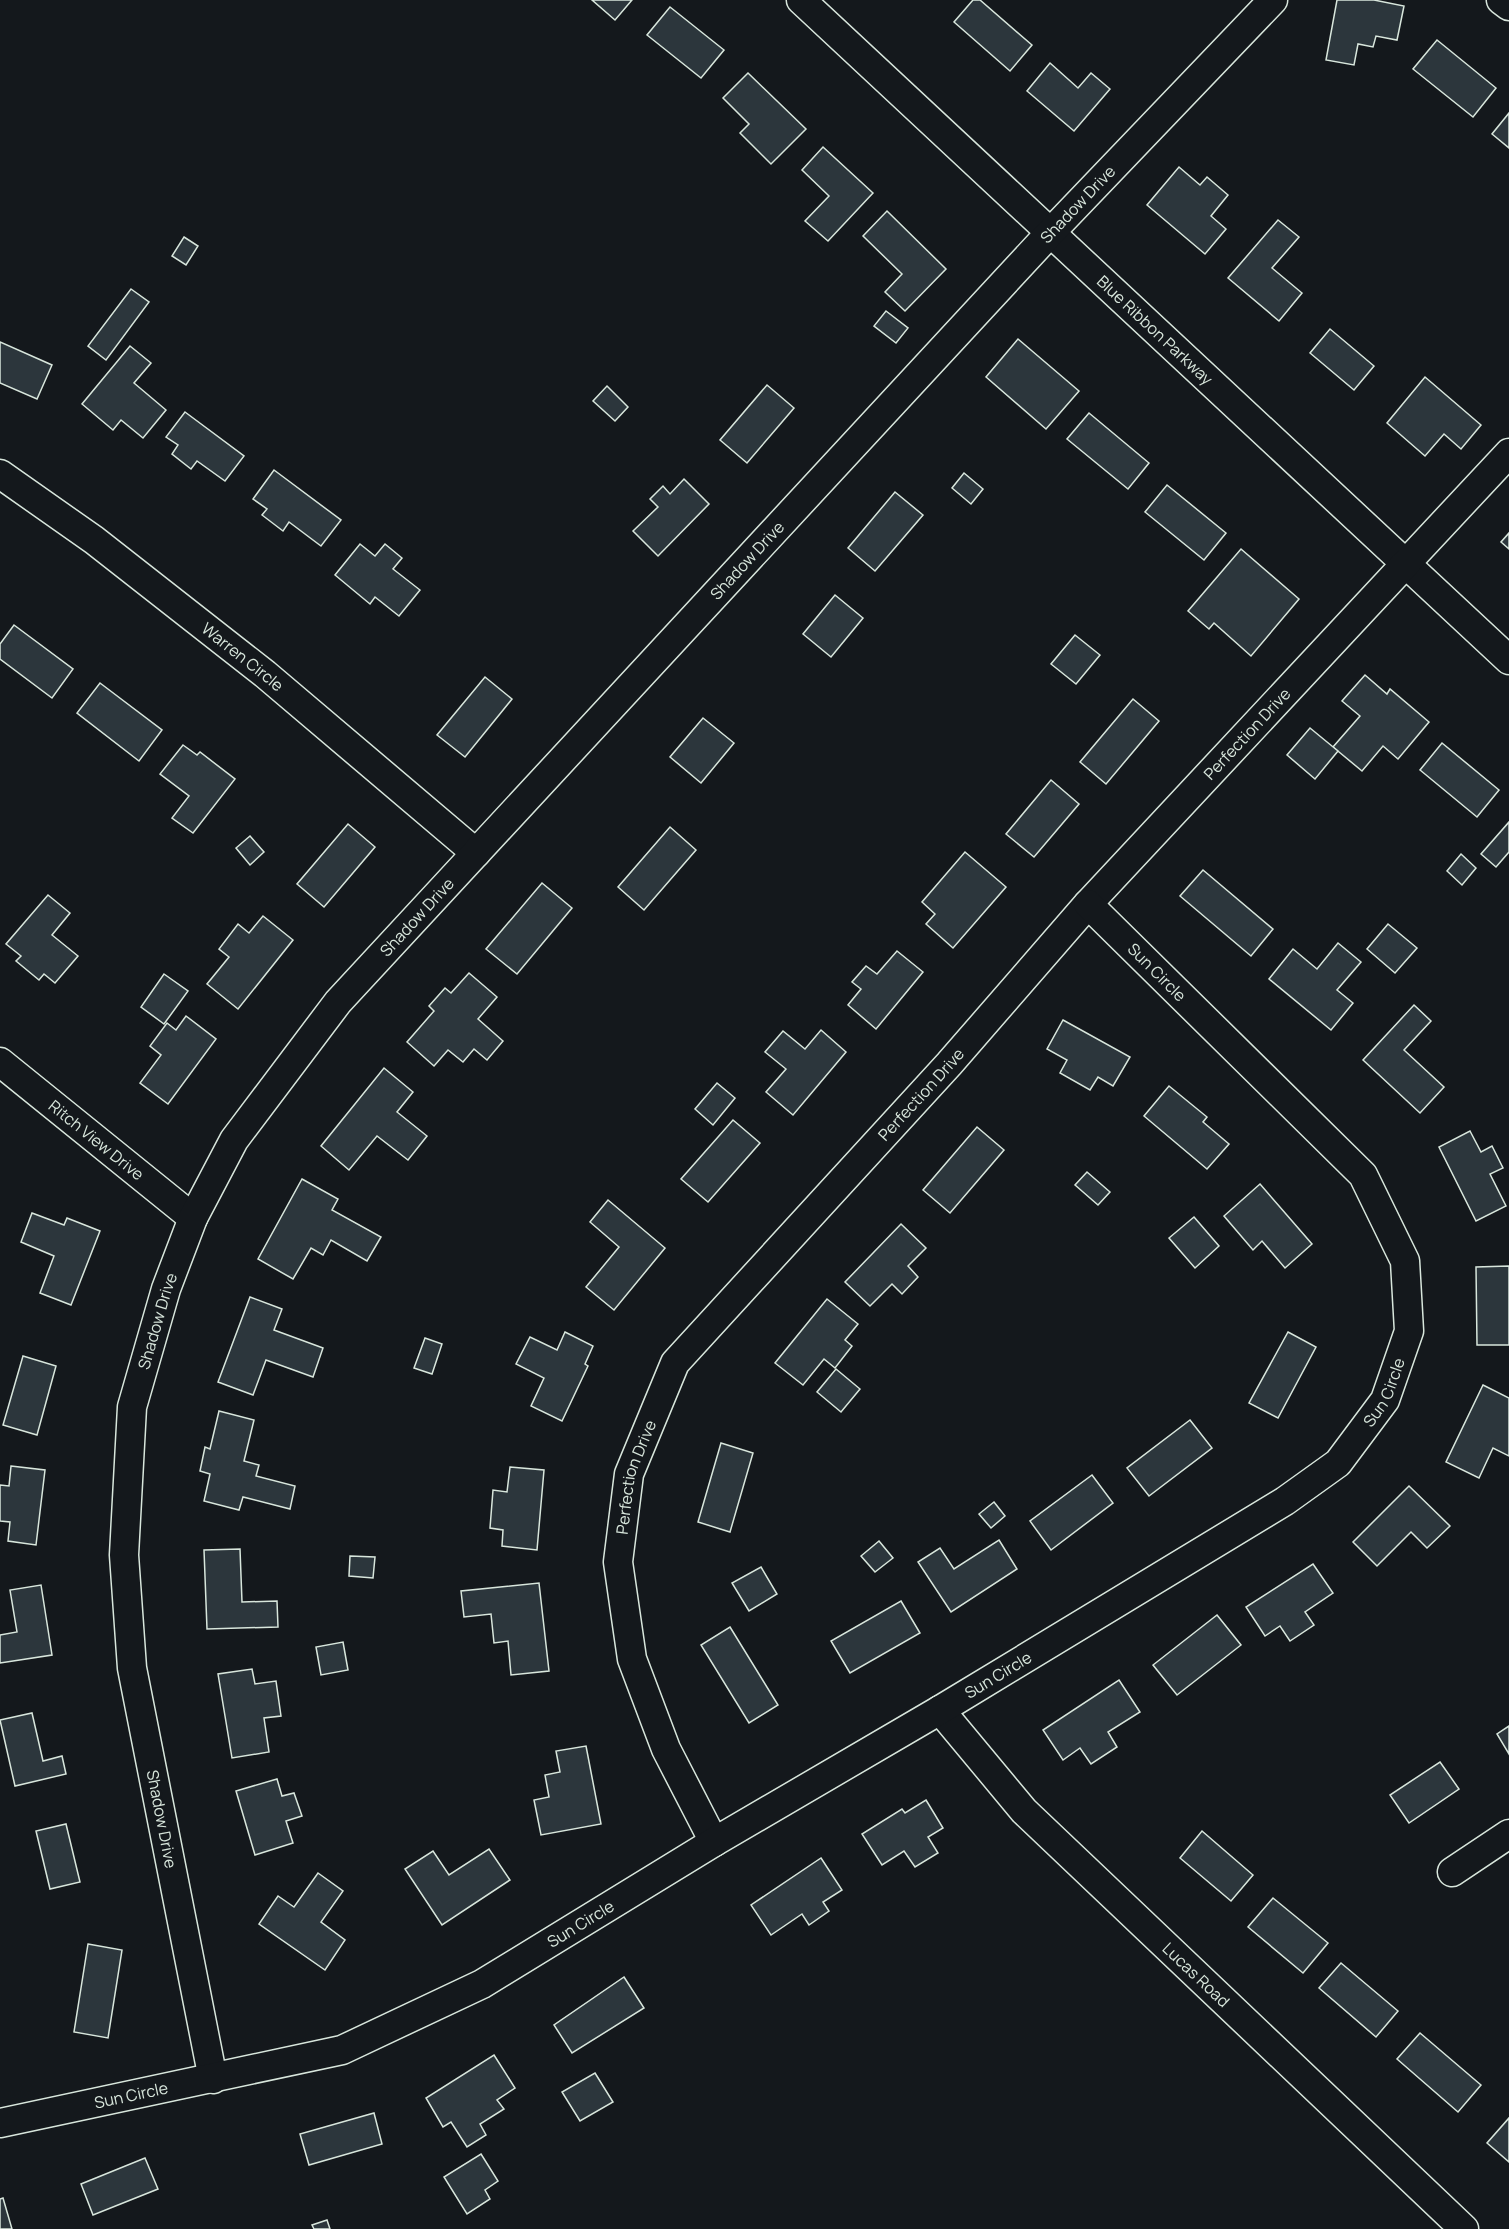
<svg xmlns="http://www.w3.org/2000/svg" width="1509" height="2229" font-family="Manrope,sans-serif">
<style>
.building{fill:#2c363c;stroke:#d8e6dc;stroke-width:1.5}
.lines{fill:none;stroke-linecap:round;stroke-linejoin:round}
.minor-casing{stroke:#d8e6dc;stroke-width:31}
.minor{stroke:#14181c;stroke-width:28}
.labels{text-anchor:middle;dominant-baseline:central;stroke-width:4.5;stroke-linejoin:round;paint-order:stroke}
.street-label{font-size:16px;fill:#d8e6dc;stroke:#14181c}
</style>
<rect width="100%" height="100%" fill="#14181c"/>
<!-- building -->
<g class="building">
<path d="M592,0H632L615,20Z"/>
<path d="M973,0H980L1032,45L1010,71L954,22Z"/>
<path d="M1337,0H1374L1404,6L1397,40L1376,36L1373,47L1358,44L1354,65L1326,60Z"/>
<path d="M670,7L724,50L701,78L647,35Z"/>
<path d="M1437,40L1496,88L1473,117L1413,69Z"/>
<path d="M1050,63L1078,88L1091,73L1110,89L1074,131L1027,91Z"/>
<path d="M748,73L806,129L771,164L740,133L749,124L723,98Z"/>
<path d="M1509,113V148L1492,134Z"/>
<path d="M823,147L873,193L828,241L805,221L829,196L802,170Z"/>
<path d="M1179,167L1200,185L1207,177L1228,195L1211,216L1226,229L1205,254L1147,205Z"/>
<path d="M887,211L946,269L905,311L885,292L902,274L863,236Z"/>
<path d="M1278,220L1299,237L1272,268L1302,293L1279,321L1228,278Z"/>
<path d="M184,237L198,246L186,265L172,256Z"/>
<path d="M131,289L149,302L106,360L88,346Z"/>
<path d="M886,311L908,328L896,343L874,326Z"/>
<path d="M1330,329L1374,366L1354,390L1310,353Z"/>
<path d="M1018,339L1079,391L1046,429L986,377Z"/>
<path d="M0,342L52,365L37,399L0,383Z"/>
<path d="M130,346L151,363L134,383L166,410L143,438L121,420L113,430L82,404Z"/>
<path d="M1425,377L1481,425L1461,449L1444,434L1425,456L1387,423Z"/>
<path d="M767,385L794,408L747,463L720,440Z"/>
<path d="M607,386L628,407L615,421L593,401Z"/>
<path d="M185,412L244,456L225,481L197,461L191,469L172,454L178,445L166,437Z"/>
<path d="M1089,413L1149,463L1128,489L1067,439Z"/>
<path d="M274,470L341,520L321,546L289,522L283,531L262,515L267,509L253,499Z"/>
<path d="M964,473L983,489L971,504L952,488Z"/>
<path d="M684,479L709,504L658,556L633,531L658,507L650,499L663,486L670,494Z"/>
<path d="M1167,485L1226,533L1204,560L1145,512Z"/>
<path d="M895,492L923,515L875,571L848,548Z"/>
<path d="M1509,533V549L1501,542Z"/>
<path d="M360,544L375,556L385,544L402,558L393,569L420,590L399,616L375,597L370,604L335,575Z"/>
<path d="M1241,549L1299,599L1251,656L1214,623L1209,629L1188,611Z"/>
<path d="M835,595L863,618L831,657L803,634Z"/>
<path d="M14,625L73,669L52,698L0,659V644Z"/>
<path d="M1075,635L1100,655L1076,684L1051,664Z"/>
<path d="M1365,675L1387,694L1390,689L1429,722L1398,759L1383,746L1362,771L1333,747L1360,716L1342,701Z"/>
<path d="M485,677L512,699L465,757L437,735Z"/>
<path d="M100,683L162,730L139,761L77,713Z"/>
<path d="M1133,699L1159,721L1106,784L1080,762Z"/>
<path d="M703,718L734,743L701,783L670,757Z"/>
<path d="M1310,728L1338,751L1315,779L1287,755Z"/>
<path d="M1442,743L1499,790L1477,817L1420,770Z"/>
<path d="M183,745L197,755L200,752L235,779L193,833L172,818L189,796L160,774Z"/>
<path d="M1051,780L1079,804L1034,857L1006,834Z"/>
<path d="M1509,822V852L1496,867L1481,854Z"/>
<path d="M348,824L375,847L324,907L297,884Z"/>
<path d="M670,827L696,850L644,910L618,887Z"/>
<path d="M250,836L264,852L250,865L236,848Z"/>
<path d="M965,852L1006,887L953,948L926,924L935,914L922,902Z"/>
<path d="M1461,854L1476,868L1462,885L1447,871Z"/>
<path d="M1203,870L1273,929L1251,956L1180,896Z"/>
<path d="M542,883L572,908L517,974L486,949Z"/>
<path d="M48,895L70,913L52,935L78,956L55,983L44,974L39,980L16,961L21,956L6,944Z"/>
<path d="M263,916L293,940L238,1009L207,984L229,957L219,949L238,924L249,933Z"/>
<path d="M1388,924L1417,948L1395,973L1367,949Z"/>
<path d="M1338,943L1361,962L1337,990L1353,1003L1331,1030L1269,979L1293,949L1317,969Z"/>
<path d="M897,951L923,972L876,1029L848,1005L861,989L852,982L866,966L877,974Z"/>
<path d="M469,973L497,997L478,1019L503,1041L487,1060L474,1049L463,1062L448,1050L434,1066L407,1042L434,1011L429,1006L445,988L451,993Z"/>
<path d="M164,974L188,991L164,1024L141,1007Z"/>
<path d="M1414,1005L1431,1021L1404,1050L1444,1087L1420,1113L1363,1060Z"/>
<path d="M186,1016L216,1039L168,1104L140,1083L161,1055L150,1046L167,1023L176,1030Z"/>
<path d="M1063,1020L1130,1057L1113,1086L1098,1077L1090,1090L1060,1073L1067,1060L1047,1049Z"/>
<path d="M821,1030L846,1052L793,1115L766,1092L786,1069L765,1052L783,1031L805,1049Z"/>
<path d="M384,1068L413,1092L397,1112L427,1136L408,1160L377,1136L349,1170L321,1146Z"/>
<path d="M717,1083L735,1098L713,1125L695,1109Z"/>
<path d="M1169,1086L1207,1117L1203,1122L1229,1144L1207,1169L1144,1116Z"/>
<path d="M733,1120L760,1143L708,1202L681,1179Z"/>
<path d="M977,1127L1004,1150L950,1213L923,1190Z"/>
<path d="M1470,1131L1481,1152L1492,1146L1503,1168L1490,1174L1506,1206L1476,1221L1439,1147Z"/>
<path d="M1087,1172L1110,1192L1098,1205L1075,1185Z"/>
<path d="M302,1179L338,1199L332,1210L381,1237L367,1261L331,1240L323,1255L311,1248L293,1279L258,1259Z"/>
<path d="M1260,1184L1312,1244L1285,1268L1262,1241L1253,1250L1224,1216Z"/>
<path d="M608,1200L665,1248L614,1310L586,1287L619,1247L590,1222Z"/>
<path d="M32,1213L64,1225L67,1218L100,1231L71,1305L40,1293L54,1256L21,1242Z"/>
<path d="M1194,1217L1219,1246L1195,1268L1169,1238Z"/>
<path d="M901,1224L926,1248L908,1266L918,1277L902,1294L892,1284L870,1306L845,1282Z"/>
<path d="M1509,1266V1345H1477L1476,1267Z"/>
<path d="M250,1297L282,1309L274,1330L323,1348L313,1377L266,1360L253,1395L218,1382Z"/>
<path d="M827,1299L858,1324L845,1340L852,1346L835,1368L824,1359L803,1385L775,1363Z"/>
<path d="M565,1332L593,1346L585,1364L588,1366L562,1421L531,1406L544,1378L516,1364L530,1337L557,1350Z"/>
<path d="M1288,1332L1316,1347L1278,1418L1249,1403Z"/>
<path d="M425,1338L442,1344L432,1374L414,1368Z"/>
<path d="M23,1356L56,1366L37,1435L3,1425Z"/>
<path d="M836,1369L860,1389L841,1412L817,1392Z"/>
<path d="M1483,1385L1509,1398V1456L1493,1448L1479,1478L1446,1462Z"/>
<path d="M219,1411L254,1420L244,1461L259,1465L256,1476L295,1486L290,1509L243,1497L239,1510L204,1501L210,1474L200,1471L205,1447L210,1449Z"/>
<path d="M1190,1420L1212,1448L1149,1496L1127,1468Z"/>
<path d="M721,1443L753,1453L730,1532L698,1522Z"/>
<path d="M11,1466L45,1470L36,1545L8,1541L10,1522L0,1521V1485L9,1486Z"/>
<path d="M510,1467L544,1470L537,1550L502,1546L503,1530L490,1528L493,1490L507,1492Z"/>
<path d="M1092,1475L1113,1503L1051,1550L1030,1521Z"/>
<path d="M1409,1486L1450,1526L1427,1548L1411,1532L1377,1566L1353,1542Z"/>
<path d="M994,1502L1005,1516L991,1528L979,1514Z"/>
<path d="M999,1540L1017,1569L951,1612L918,1562L940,1548L954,1569Z"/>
<path d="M879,1541L893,1558L875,1572L861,1556Z"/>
<path d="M240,1549L242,1602L277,1601L278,1627L207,1629L204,1550Z"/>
<path d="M350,1556L375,1557L373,1578L349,1576Z"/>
<path d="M1313,1564L1333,1593L1305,1612L1314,1625L1290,1641L1280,1626L1265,1636L1246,1607Z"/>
<path d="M761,1567L777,1594L749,1611L732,1583Z"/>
<path d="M539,1583L549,1671L511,1675L508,1641L494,1643L491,1614L464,1617L461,1591Z"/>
<path d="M41,1585L52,1655L0,1663V1635L17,1632L10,1590Z"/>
<path d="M901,1601L920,1633L850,1673L831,1641Z"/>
<path d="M1217,1615L1241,1645L1177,1695L1153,1665Z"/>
<path d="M730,1627L778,1705L749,1723L701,1645Z"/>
<path d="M343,1642L348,1670L321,1675L316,1647Z"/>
<path d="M252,1669L255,1684L276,1681L281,1716L264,1718L269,1752L232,1758L218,1674Z"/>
<path d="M1119,1680L1140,1712L1108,1732L1117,1747L1091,1764L1080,1748L1063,1760L1043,1730Z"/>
<path d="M32,1713L43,1761L62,1756L66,1774L15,1786L0,1720Z"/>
<path d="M1509,1726V1754L1497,1734Z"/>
<path d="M586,1746L601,1824L541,1835L534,1800L549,1797L545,1775L560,1772L556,1751Z"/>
<path d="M1440,1762L1459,1789L1409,1823L1390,1795Z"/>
<path d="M277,1779L282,1796L294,1793L302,1816L286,1821L293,1843L255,1855L236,1791Z"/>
<path d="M926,1800L943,1828L928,1837L938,1853L915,1867L904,1851L882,1865L862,1834L902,1809L905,1813Z"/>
<path d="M66,1824L80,1882L50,1889L36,1831Z"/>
<path d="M1202,1831L1253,1875L1231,1901L1180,1858Z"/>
<path d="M489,1849L510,1880L442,1925L405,1869L433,1851L449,1875Z"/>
<path d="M821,1858L842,1890L823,1902L829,1911L809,1925L802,1914L771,1935L751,1905Z"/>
<path d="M318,1873L343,1891L321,1922L345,1940L325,1970L259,1924L278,1896L294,1907Z"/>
<path d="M1273,1898L1328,1943L1303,1973L1248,1927Z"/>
<path d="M88,1944L122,1950L108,2038L74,2032Z"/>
<path d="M1341,1963L1398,2011L1376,2037L1319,1988Z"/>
<path d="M624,1977L644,2008L572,2053L554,2025Z"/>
<path d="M1420,2033L1481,2085L1458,2112L1397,2059Z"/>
<path d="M494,2055L515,2088L497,2100L504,2109L480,2124L486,2135L467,2147L451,2122L443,2127L426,2098Z"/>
<path d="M595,2073L613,2102L580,2121L562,2092Z"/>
<path d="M374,2113L382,2144L309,2165L300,2134Z"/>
<path d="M1509,2118V2162L1487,2143Z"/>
<path d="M481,2154L498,2181L485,2190L490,2199L467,2214L444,2177Z"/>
<path d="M145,2158L158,2189L93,2215L81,2184Z"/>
<path d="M3,2198L12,2229H0V2199Z"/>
<path d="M327,2220L330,2229H314L312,2225Z"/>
</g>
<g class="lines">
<defs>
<g id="minor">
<path id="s1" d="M801,0L1509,660"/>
<path d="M1501,0L1509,6"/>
<path id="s2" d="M0,474L94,540L265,674L476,853"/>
<path id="s3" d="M0,1062L193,1218"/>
<path id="s4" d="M940,1710L1024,1811L1464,2229"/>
<path id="s5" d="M714,1842L666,1749L632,1659L618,1562L629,1474L675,1363L949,1064L1088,904L1509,453"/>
<path d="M1452,1872L1509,1834"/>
<path id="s6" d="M213,2079L132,1668L124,1555L132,1407L166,1289L193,1218L234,1140L338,1002L1050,233L1273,0"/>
<path id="s7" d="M0,2123L342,2050L482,1984L714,1842L940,1710L1285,1501L1338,1463L1385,1400L1409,1331L1405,1261L1363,1175L1088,904"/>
</g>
</defs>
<!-- minor casing -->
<use href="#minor" class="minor-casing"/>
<!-- minor -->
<use href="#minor" class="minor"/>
</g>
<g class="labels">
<!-- street labels -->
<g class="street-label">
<text stroke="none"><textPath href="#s6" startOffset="2228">Shadow Drive</textPath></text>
<text stroke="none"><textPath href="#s1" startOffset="484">Blue Ribbon Parkway</textPath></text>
<text stroke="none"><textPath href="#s6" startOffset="1742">Shadow Drive</textPath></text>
<text stroke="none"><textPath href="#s2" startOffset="304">Warren Circle</textPath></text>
<text stroke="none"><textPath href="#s5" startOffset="1358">Perfection Drive</textPath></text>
<text stroke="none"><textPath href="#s6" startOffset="1256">Shadow Drive</textPath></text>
<text transform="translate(1157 972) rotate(45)">Sun Circle</text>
<text stroke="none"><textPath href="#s5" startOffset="872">Perfection Drive</textPath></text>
<text stroke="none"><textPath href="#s3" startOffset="124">Ritch View Drive</textPath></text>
<text stroke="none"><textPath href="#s6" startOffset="770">Shadow Drive</textPath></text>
<text stroke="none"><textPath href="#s7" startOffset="1592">Sun Circle</textPath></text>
<text stroke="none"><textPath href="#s5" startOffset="386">Perfection Drive</textPath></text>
<text stroke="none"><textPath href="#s7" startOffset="1106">Sun Circle</textPath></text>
<text transform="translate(162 1819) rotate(79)">Shadow Drive</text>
<text stroke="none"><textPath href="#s7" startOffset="620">Sun Circle</textPath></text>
<text stroke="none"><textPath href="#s4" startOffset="369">Lucas Road</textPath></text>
<text stroke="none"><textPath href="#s7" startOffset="134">Sun Circle</textPath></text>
</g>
</g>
</svg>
